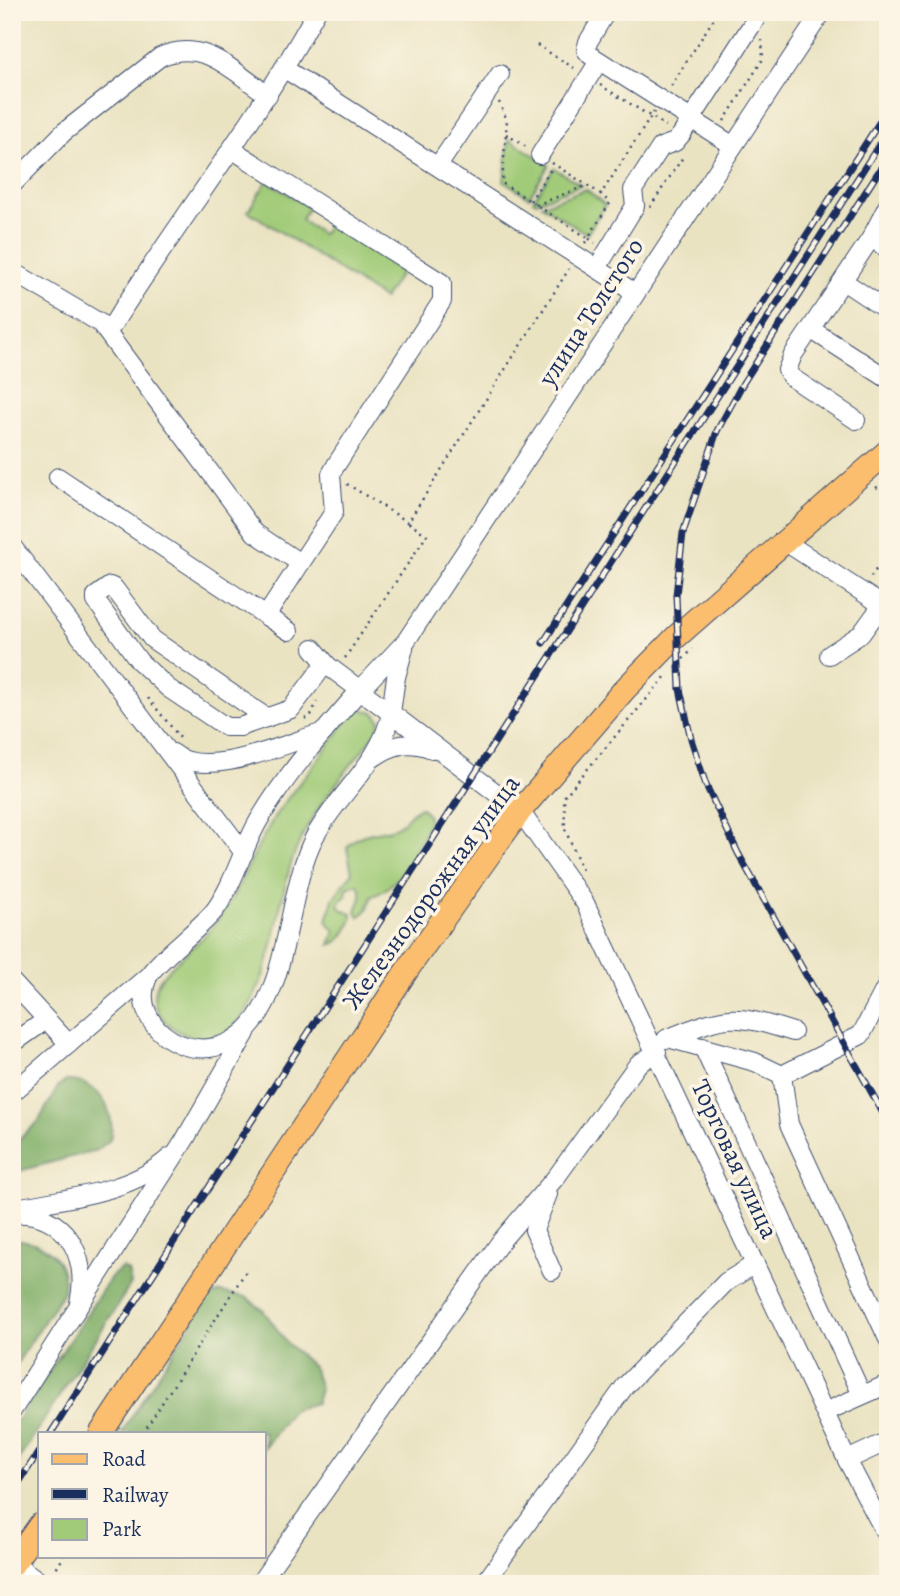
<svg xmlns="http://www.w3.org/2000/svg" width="900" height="1596" font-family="Alegreya,serif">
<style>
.green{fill:#a1cb78;stroke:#5e7d6b;stroke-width:2}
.forest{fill:#80af68;stroke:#4e6f63;stroke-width:2}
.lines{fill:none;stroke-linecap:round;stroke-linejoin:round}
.minor-casing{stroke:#3a4a6d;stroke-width:20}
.major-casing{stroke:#3a4a6d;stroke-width:25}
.path{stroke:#3a4a6d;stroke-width:2.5;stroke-dasharray:2 5;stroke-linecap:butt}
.minor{stroke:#fff;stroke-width:18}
.major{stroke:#fbbd6e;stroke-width:23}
.rail-casing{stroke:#1b2f5e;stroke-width:7}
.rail{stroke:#fcf5e5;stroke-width:4.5;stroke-dasharray:13;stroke-linecap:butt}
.labels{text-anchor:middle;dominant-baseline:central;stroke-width:7;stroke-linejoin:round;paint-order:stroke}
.street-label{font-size:26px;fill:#1b2f5e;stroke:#fcf5e5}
</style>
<rect width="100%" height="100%" fill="#fcf5e5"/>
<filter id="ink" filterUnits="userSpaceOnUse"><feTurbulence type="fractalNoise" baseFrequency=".0143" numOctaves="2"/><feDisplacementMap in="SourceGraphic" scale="14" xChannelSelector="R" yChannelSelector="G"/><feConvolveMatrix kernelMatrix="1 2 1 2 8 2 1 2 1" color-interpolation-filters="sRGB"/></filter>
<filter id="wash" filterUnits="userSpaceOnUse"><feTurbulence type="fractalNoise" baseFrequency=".00686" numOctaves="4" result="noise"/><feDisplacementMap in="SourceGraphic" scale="28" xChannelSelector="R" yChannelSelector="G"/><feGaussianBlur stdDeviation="1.57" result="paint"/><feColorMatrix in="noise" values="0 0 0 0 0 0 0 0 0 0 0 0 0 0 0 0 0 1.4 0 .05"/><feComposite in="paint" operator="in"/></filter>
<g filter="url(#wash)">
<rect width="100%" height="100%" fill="#eae3c2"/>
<!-- green -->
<g class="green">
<path d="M509,139L549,165L529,197L504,181Z"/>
<path d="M554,168L581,185L536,202L533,200Z"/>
<path d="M267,181L309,207L301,220L322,234L331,222L403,269L384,299L248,211Z"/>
<path d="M586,189L605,205L587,234L542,205Z"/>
<path d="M359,709L374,712L380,720L378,730C349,770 309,811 293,858C274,912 276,975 238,1022C206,1062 140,1020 157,985C165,967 201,943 215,924C241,889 254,849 277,813C291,793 307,774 322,754C334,739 344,721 359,709Z"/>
<path d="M421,807L428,815V823C418,849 400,888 372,896L367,910L359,917L356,911C360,900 365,894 357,884L347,888L346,896L339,902L340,908L352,914C352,926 341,942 330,945L335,931L327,921L333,899L352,873L347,848C358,831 377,834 394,828C406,824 410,811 421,807Z"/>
</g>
<!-- forest -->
<g class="forest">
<path d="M66,1081C98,1079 117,1111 110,1140L97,1150L12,1173V1145L38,1122L58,1087Z"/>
<path d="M12,1240C43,1239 68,1259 63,1292L12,1371Z"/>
<path d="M122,1268L128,1271L131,1284L12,1470V1428L111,1277Z"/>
<path d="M220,1292L246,1297L263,1310L288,1344L313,1367L320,1389L316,1403L292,1410L264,1448V1433H121L209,1296Z"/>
</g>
</g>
<g filter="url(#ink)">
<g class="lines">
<defs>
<g id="minor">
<path d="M606,12L588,42L586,50L590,55L732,145"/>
<path d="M285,69L635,293"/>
<path d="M540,155L599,61"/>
<path d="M438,166L500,74"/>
<path d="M12,185L64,132L160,57C204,37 233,72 268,95"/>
<path d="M871,238L888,249"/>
<path d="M597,268L635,206L633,190L661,147L675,142L681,135L755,20"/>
<path d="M12,271L100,323L255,533L300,563"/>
<path d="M843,281L888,311"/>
<path d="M812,330L888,379"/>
<path d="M108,332C176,224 255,124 316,12"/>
<path d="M856,420L791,377L787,370L793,355L871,238L888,205"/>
<path d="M58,477L266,616L334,512L331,474L336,465L442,301V283L233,150"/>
<path d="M784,541L888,609"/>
<path d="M12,546L244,853"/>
<path d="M266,616L289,631"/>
<path d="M313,648L328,666"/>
<path d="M404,648L396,677L391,713L520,811L585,903L847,1460L888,1538"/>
<path d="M829,655L861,634L882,605"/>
<path d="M360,690L391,713C382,762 336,795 314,838C287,891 290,983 249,1027C200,1079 125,1026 148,977C155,962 200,929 215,910C235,882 242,849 259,820C287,773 324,731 360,690Z"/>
<path d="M267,718L152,639L114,588L110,586L96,596V601L139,661L168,688L226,727H240L291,709L322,668L328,666L360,690L406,641L822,12"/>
<path d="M173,753C205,781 286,743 324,732"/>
<path d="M373,758C393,744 409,740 432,749"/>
<path d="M12,982L69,1044"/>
<path d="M668,1038L755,1062L782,1075L861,1035L888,983"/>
<path d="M666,1039C727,1015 730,1012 793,1032"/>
<path d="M12,1044L46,1020"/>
<path d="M703,1047L862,1395"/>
<path d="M782,1075L789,1124L888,1339"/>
<path d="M12,1093L149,975"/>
<path d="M548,1194L534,1230L552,1271"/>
<path d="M12,1209C63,1198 130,1194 170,1157"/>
<path d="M12,1214C65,1210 90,1256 79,1303"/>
<path d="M12,1411L184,1141L246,1033"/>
<path d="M825,1412L888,1384"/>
<path d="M847,1460L888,1441"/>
<path d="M14,1563L43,1584"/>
<path d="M259,1584L501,1241L557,1176L638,1064L657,1052"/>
<path d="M484,1584L625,1386L726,1282L755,1264"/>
</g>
<g id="major">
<path d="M101,1433L409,967L520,811L624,690L676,637L888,451"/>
<path d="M12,1565L40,1525"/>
</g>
</defs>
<!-- minor casing -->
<use href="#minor" class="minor-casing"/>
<!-- major casing -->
<use href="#major" class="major-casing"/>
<!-- path -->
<g class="path">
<path d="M537,45L574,68"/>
<path d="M600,85L666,126"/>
<path d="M671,86L718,12"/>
<path d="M499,102L507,120L502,183L588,238L610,203L601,194"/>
<path d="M724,121L763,59L762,40"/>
<path d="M506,134L526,147"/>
<path d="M552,163L601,194L654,112"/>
<path d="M530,201L553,166"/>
<path d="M536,205L588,185"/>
<path d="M650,207L683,157"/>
<path d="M585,243L588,238L595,243"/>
<path d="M347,484L408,522L569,269"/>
<path d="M876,488L888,480"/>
<path d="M12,520L21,531"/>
<path d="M871,577L888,552"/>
<path d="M345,658L427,535L408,522"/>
<path d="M683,659L693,649"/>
<path d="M148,698L181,739"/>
<path d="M305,719L311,715L317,702"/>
<path d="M582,870L565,829L564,797L666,676"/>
<path d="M143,1433L248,1268"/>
<path d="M53,1574L64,1556"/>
</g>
<!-- minor -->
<use href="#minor" class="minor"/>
<!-- major -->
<use href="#major" class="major"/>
<defs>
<g id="rail">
<path d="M888,157L743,383L717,431L683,533L676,595L680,689L691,739L706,785L738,853L888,1122"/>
<path d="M543,643L888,109"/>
<path d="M51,1433L888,131"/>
<path d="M12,1493L40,1450"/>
</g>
</defs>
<!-- rail casing -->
<use href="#rail" class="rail-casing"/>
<!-- rail -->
<use href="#rail" class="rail"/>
</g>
</g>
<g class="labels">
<!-- street labels -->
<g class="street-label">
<text transform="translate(591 312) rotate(-57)">улица Толстого</text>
<text transform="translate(431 892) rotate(-54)">Железнодорожная улица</text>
<text transform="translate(735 1159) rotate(65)">Торговая улица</text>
</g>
</g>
<!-- margin -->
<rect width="900" height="1596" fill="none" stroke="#fcf5e5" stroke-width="42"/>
<!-- legend -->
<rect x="38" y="1432" width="228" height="126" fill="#fcf5e5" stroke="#a2a6af" stroke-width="2"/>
<rect x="52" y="1454" width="35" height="10" fill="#fbbd6e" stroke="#a2a6af" stroke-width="2"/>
<text x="102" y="1466" font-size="21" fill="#1b2f5e">Road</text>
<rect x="52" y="1489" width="35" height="10" fill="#1b2f5e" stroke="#a2a6af" stroke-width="2"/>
<text x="102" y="1502" font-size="21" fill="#1b2f5e">Railway</text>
<rect x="52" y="1519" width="35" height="21" fill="#a1cb78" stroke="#a2a6af" stroke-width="2"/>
<text x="102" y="1536" font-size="21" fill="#1b2f5e">Park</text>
</svg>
